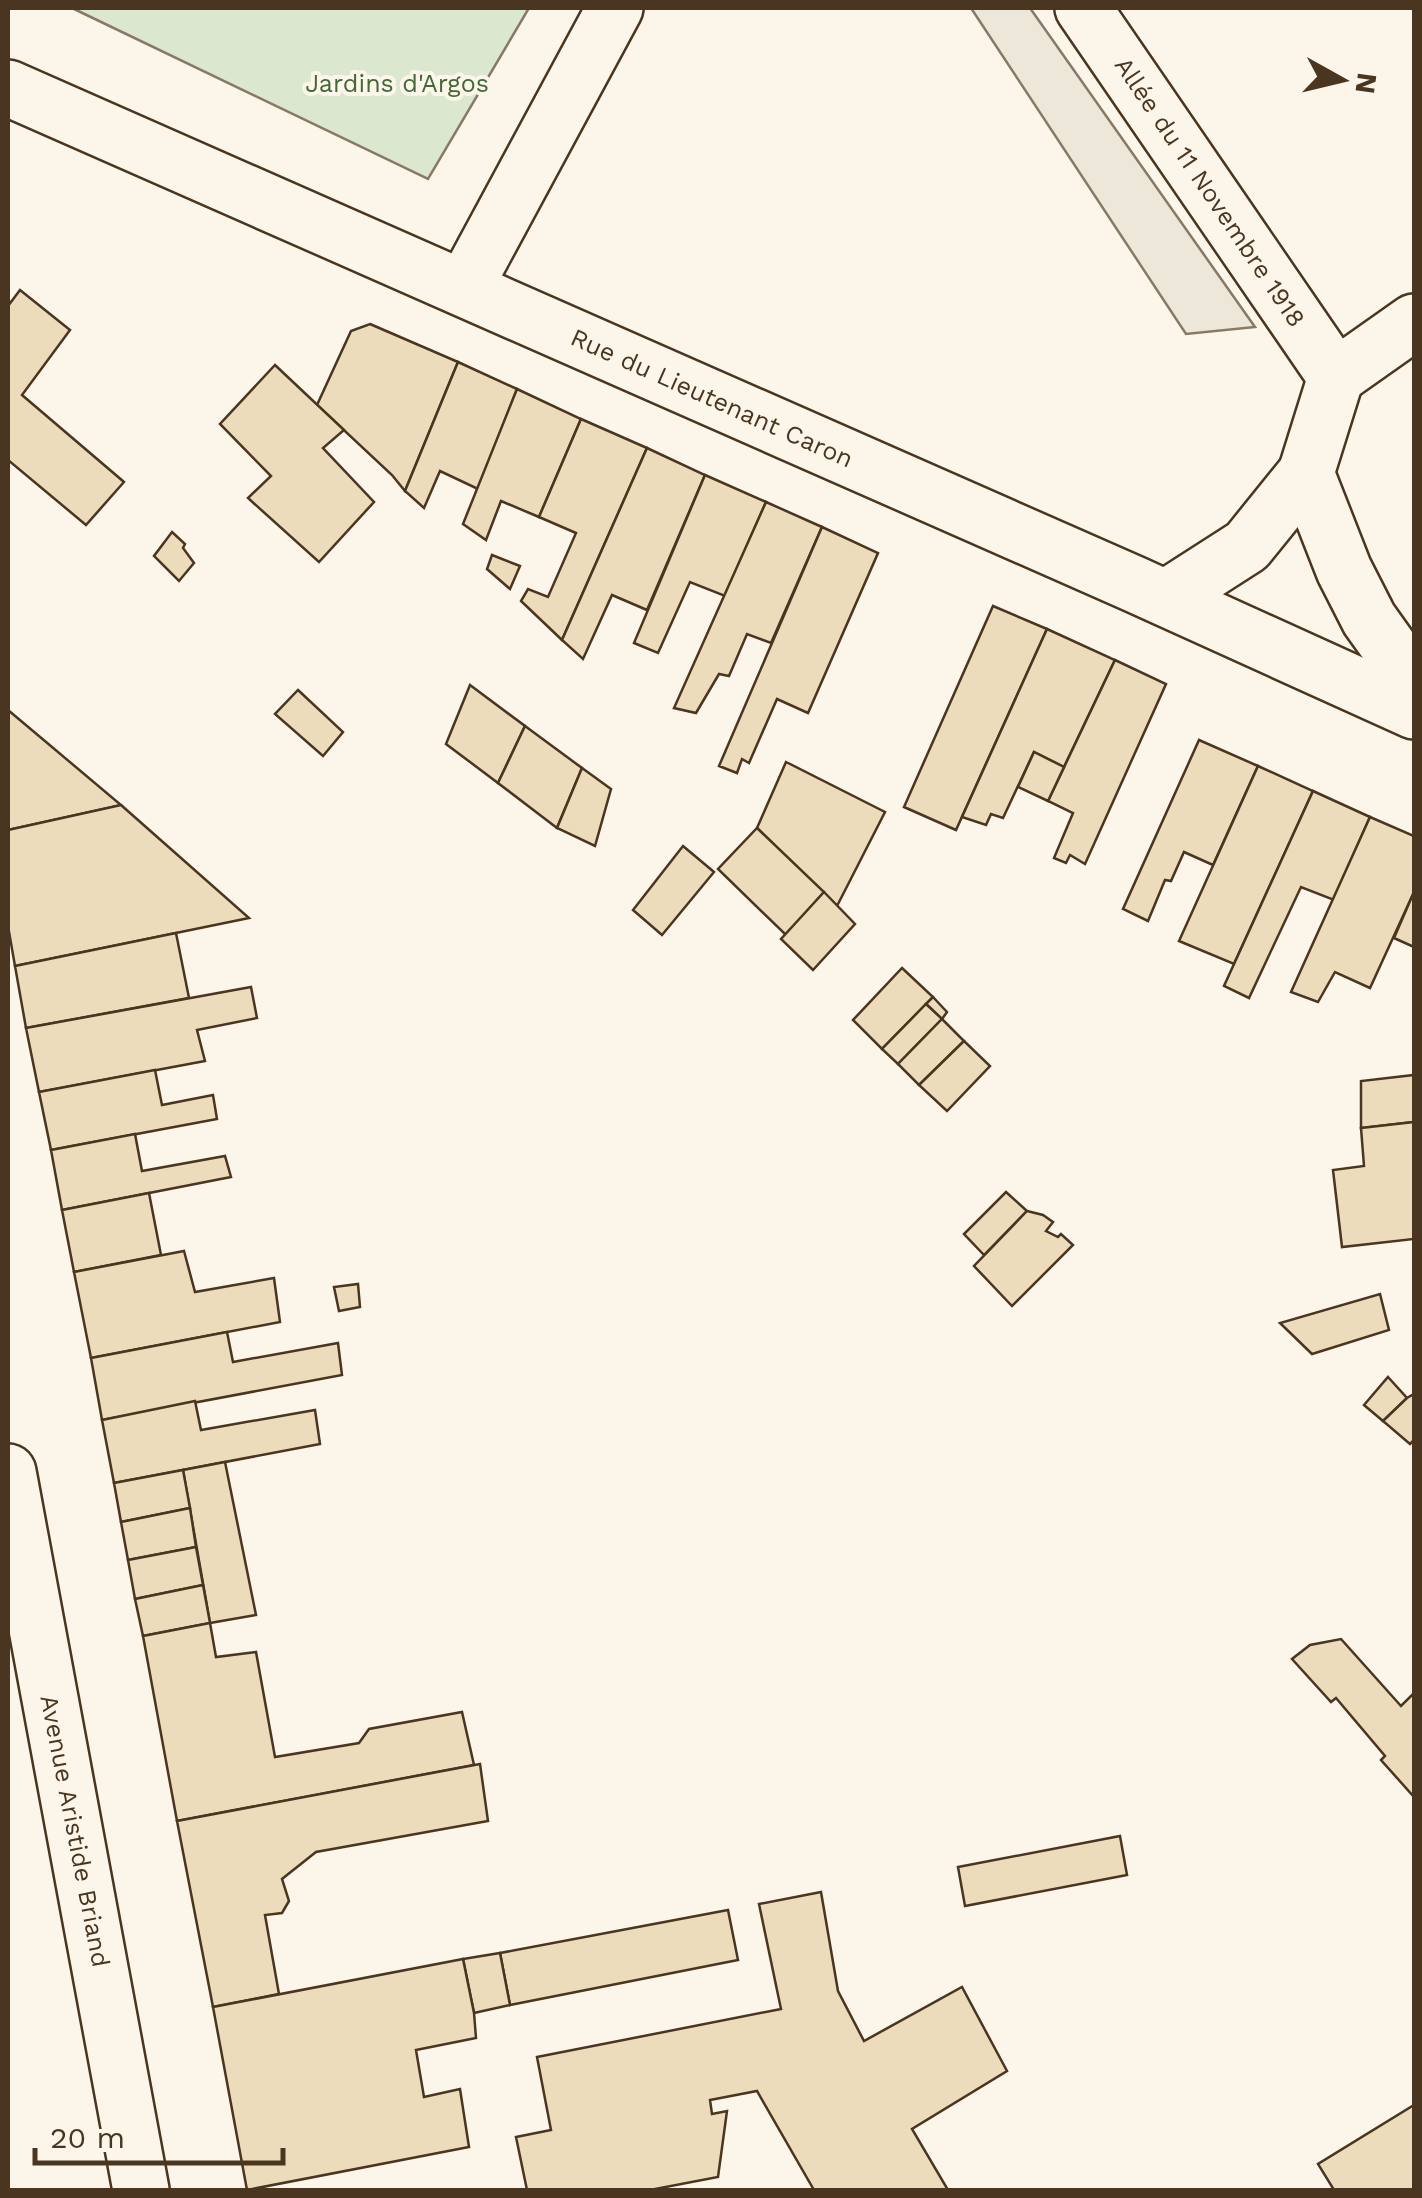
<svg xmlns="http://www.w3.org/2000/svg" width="1422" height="2198" font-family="'Work Sans',sans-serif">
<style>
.green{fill:#dce7d0;stroke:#887966;stroke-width:2.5}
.parking{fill:#ede7d9;stroke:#887966;stroke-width:2.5}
.building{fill:#ecdcbc;stroke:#4a3520;stroke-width:2.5}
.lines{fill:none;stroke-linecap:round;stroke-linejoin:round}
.minor-casing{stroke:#4a3520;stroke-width:60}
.secondary-casing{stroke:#4a3520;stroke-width:60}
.minor{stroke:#fbf6e9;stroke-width:55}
.secondary{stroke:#fbf6e9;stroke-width:55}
.labels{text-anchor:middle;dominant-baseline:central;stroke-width:8;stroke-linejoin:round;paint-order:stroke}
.park-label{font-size:25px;fill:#436837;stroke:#fbf6e9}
.street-label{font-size:25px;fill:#4a3520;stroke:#fbf6e9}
</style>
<rect width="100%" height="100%" fill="#fbf6e9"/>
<!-- green -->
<path class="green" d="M72,8H529L428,179Z"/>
<!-- parking -->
<path class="parking" d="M971,8H1030L1255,327L1186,334Z"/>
<!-- building -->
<g class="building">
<path d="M20,290L70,330L22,395L124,482L86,525L8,460V306Z"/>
<path d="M370,324L458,362L405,491L392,475L317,405L351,331Z"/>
<path d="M458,362L517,389L478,489L440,471L424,508L405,491Z"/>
<path d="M275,365L344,430L323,448L374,502L319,562L248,498L271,476L220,424Z"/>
<path d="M517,389L581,419L539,517L501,501L486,540L463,524Z"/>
<path d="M581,419L647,448L562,640L521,601L528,589L548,597L576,533L539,517Z"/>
<path d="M647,448L705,475L647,610L612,595L583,659L562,640Z"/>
<path d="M705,475L766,502L725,596L690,582L658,653L634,643Z"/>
<path d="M766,502L822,527L771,643L747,634L729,676L719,674L696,713L674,708Z"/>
<path d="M822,527L878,553L808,713L777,699L749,763L742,759L737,773L719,766Z"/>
<path d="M172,532L185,544L183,548L194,563L179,581L154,556Z"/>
<path d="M492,555L520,566L510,589L487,569Z"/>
<path d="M993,606L1047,629L956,830L904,807Z"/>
<path d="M1047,629L1115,660L1064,767L1034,752L1003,818L991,814L986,825L962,817Z"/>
<path d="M1115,660L1166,684L1085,864L1070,855L1066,863L1054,858L1073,813L1048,801Z"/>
<path d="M470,685L525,726L498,783L446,744Z"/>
<path d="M298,690L343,732L323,756L275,714Z"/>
<path d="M8,710L121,805L8,830Z"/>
<path d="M525,726L582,768L557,828L498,783Z"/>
<path d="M1199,740L1258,766L1213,865L1184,852L1171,881L1165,880L1148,921L1123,909Z"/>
<path d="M1034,752L1064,767L1048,801L1018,787Z"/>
<path d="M786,762L885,812L837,906L757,828Z"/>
<path d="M1258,766L1313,791L1234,964L1179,941Z"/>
<path d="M582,768L611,789L595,846L557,828Z"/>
<path d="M1313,791L1370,817L1334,900L1301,887L1249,998L1224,986Z"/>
<path d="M121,805L249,918L15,966L8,926V830Z"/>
<path d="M1370,817L1414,836V892L1370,988L1335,972L1318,1002L1291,992Z"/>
<path d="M757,828L824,892L786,935L718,869Z"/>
<path d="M683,846L714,872L662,935L633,910Z"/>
<path d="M824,892L855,924L813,970L781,939Z"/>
<path d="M1414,892V947L1394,938Z"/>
<path d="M176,933L189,998L26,1028L15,966Z"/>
<path d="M902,968L933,997L882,1049L853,1020Z"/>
<path d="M251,987L257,1018L197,1030L205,1061L39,1092L26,1028Z"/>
<path d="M933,997L947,1012L942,1019L926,1004Z"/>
<path d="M926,1004L942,1019L898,1064L882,1049Z"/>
<path d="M942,1019L964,1041L919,1085L898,1064Z"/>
<path d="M964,1041L990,1066L947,1111L919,1085Z"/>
<path d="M155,1070L162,1105L213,1095L217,1119L51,1150L39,1092Z"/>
<path d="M1414,1075V1122L1361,1128V1081Z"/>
<path d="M1414,1122V1239L1342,1247L1333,1170L1364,1166L1361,1128Z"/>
<path d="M135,1134L142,1171L225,1156L231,1177L62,1210L51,1150Z"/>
<path d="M1006,1192L1027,1211L984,1255L964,1234Z"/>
<path d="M149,1193L161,1255L74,1272L62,1210Z"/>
<path d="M1027,1211L1043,1215L1053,1222L1046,1231L1058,1237L1061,1234L1073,1245L1012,1306L974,1266Z"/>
<path d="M184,1251L195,1292L274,1278L280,1322L91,1358L74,1272Z"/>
<path d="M358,1284L360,1307L339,1311L334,1287Z"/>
<path d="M1380,1294L1389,1330L1312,1354L1280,1323Z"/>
<path d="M227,1332L233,1362L338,1343L342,1375L102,1420L91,1358Z"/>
<path d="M1388,1377L1407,1398L1383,1421L1364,1405Z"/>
<path d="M1414,1394V1440L1410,1444L1383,1421L1407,1398Z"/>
<path d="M195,1401L201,1430L315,1410L320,1444L114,1483L102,1420Z"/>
<path d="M225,1462L256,1615L210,1623L183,1470Z"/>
<path d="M183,1470L190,1508L121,1522L114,1483Z"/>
<path d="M190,1508L196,1547L128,1560L121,1522Z"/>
<path d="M196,1547L203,1585L135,1599L128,1560Z"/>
<path d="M203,1585L210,1623L143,1636L135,1599Z"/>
<path d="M210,1623L216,1657L256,1652L275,1757L359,1743L369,1729L462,1712L474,1765L177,1821L143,1636Z"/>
<path d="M1341,1639L1401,1706L1414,1693V1797L1381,1760L1385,1756L1336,1698L1331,1702L1292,1659L1310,1645Z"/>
<path d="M480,1764L488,1821L316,1852L282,1879L289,1901L282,1913L265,1915L279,1994L213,2007L177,1821Z"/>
<path d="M1120,1836L1127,1875L965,1906L958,1867Z"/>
<path d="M821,1892L838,1991L864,2041L962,1987L1007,2071L912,2129L948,2190H814L757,2091L710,2100L712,2114L727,2111L718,2177L650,2190H527L516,2137L551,2130L537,2057L781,2009L759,1904Z"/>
<path d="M728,1910L738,1960L510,2005L500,1953Z"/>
<path d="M500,1953L510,2005L474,2013L463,1959Z"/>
<path d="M463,1959L474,2013L476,2038L416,2050L424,2097L460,2089L469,2147L247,2190L213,2007Z"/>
<path d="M1414,2105V2190H1334L1318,2164Z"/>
</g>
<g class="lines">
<defs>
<g id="minor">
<path d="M1083,8L1336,377"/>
<path d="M8,88L1134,584L1414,711"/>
<path d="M464,288L615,8"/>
<path d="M1336,377L1306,473L1344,570L1369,619L1414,682"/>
<path d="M1336,377L1414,322"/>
<path d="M1166,598L1247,546L1306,473"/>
</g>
<path id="secondary" d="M8,1472L141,2190"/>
</defs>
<!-- minor casing -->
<use href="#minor" class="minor-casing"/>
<!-- secondary casing -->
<use href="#secondary" class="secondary-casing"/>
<!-- minor -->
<use href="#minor" class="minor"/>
<!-- secondary -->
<use href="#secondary" class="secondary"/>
</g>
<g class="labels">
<!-- park labels -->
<g class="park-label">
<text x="397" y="83">Jardins d'Argos</text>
</g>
<!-- street labels -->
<g class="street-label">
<text transform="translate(1210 192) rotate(56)">Allée du 11 Novembre 1918</text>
<text transform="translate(712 398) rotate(24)">Rue du Lieutenant Caron</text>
<text transform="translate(75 1831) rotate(79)">Avenue Aristide Briand</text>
</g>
</g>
<!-- border -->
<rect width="1422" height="2198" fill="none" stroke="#4a3520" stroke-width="20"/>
<!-- north arrow -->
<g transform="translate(1342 80) rotate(98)" stroke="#fbf6e9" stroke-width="8" paint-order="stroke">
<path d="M0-8L18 38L0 25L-18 38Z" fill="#4a3520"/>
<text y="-15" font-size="28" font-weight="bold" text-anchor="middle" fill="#4a3520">N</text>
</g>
<!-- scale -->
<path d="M35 2148v15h248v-15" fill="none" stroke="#4a3520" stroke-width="5"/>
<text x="50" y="2148" font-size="30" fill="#4a3520" stroke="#fbf6e9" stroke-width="8" paint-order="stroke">20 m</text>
</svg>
